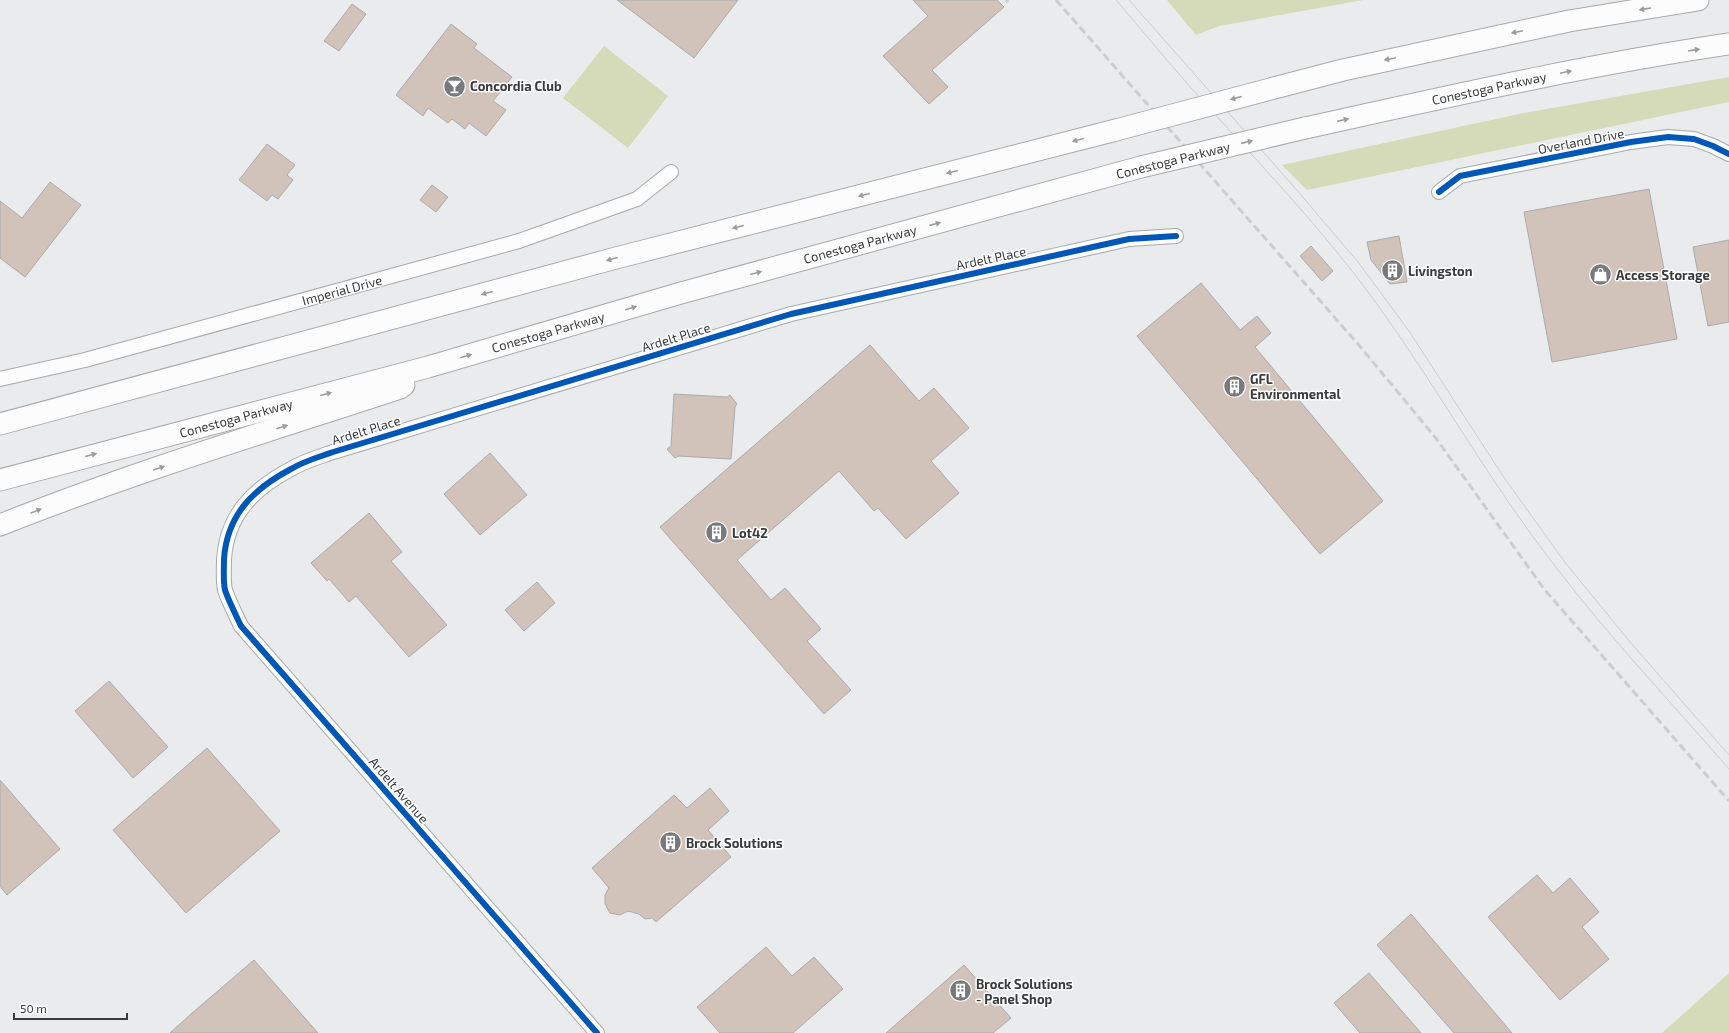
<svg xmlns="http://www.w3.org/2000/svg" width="1729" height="1033" font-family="'Exo 2',sans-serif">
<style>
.green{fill:#d5dab8}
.building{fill:#d1c3ba;stroke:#aaabab}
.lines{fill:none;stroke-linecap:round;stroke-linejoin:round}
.minor-casing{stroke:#a8a9aa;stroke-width:16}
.highway-casing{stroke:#a8a9aa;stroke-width:23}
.minor{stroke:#fcfcfc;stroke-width:14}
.highway{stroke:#fcfcfc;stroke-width:21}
.tram{stroke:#cdcdce;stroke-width:1}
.rail{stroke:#cdcdce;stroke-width:3;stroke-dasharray:8 4;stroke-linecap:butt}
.highway-bridge-casing{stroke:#a8a9aa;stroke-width:23;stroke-linecap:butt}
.highway-bridge{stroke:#fcfcfc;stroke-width:21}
.cycleway-casing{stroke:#fff;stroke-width:8}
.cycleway{stroke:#0057b8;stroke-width:6}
.oneway{fill:#9b9c9c}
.labels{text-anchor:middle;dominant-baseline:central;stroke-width:3;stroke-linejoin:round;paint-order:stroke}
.poi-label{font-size:13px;font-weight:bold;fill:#3a3b3d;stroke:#fff;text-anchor:start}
.street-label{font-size:13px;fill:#3a3b3d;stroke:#fff}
</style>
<rect width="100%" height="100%" fill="#e9ebed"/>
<!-- green -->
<g class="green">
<path d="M1167,0H1363L1219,26L1196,35Z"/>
<path d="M604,46L668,96L628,148L563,98Z"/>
<path d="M1729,77V102L1307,190L1282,165L1524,113Z"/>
<path d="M1729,973V1033H1662Z"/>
</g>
<!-- building -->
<g class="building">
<path d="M617,0H738L694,58Z"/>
<path d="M913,0H997L1004,7L932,70L948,87L929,104L883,56L928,16Z"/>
<path d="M352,4L366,14L339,51L324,41Z"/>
<path d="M451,24L477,44L474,48L512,77L493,101L506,110L486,136L469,123L465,129L452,119L448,123L428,108L423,116L396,95Z"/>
<path d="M267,144L295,165L287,175L293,180L278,199L272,195L267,201L239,180Z"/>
<path d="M50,182L81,205L25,277L0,258V201L22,218Z"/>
<path d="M432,185L448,197L436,212L420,200Z"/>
<path d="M1649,189L1677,339L1552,362L1524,212Z"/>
<path d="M1399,236L1407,282L1390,284L1371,260L1367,242Z"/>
<path d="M1729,240V322L1708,326L1693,247Z"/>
<path d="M1311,246L1333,271L1322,281L1300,256Z"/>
<path d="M1201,283L1240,330L1257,316L1271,333L1255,347L1383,501L1320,554L1137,336Z"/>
<path d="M870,345L919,401L934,388L969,428L931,461L959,493L906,539L878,508L874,511L839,471L737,560L771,600L785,588L821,629L807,641L851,690L824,714L660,527Z"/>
<path d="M674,394L727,397L730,395L737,404L735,407L731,459L678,456L675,458L667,449L671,446Z"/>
<path d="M490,453L527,495L480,535L444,494Z"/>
<path d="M369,513L402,552L391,561L447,625L409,657L356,596L349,602L329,579L327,581L311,563Z"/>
<path d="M537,582L555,603L524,631L505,610Z"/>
<path d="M109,681L168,747L133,778L75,711Z"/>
<path d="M207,748L280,831L186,913L113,830Z"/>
<path d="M0,780L60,849L7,895L0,886Z"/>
<path d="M710,788L729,811L708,830L731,857L656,922L652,918L645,919L639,914L628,911L620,915L610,913L605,904V895L609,888L592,868L674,795L687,808Z"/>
<path d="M1537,875L1553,893L1570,878L1599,912L1582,927L1609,959L1560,1000L1488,917Z"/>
<path d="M1411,914L1512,1033H1454L1377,945Z"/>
<path d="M766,947L792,976L814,957L843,989L793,1033H720L697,1007Z"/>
<path d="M254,960L318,1033H170L191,1014Z"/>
<path d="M964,965L1011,1018L993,1033H886Z"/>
<path d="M1369,973L1421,1033H1360L1334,1003Z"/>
</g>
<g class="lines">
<defs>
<g id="minor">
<path d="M1439,192L1460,176L1631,142L1668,137L1694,139L1713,146L1729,154"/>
<path d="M0,379L85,360L519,241L637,199L671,172"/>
<path d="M597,1033L241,626C236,615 229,602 225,590C223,581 224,569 224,559C227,515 253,489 291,469C304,461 319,457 333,452L791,314L1129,239L1176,236"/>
</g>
<g id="highway">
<path d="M1274,88L1343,70L1569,21L1698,0"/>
<path d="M1305,128C1446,97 1586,65 1729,44"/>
<path d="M0,424L616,258L1116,130"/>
<path d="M0,480L428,367L681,293L1141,167"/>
<path d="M0,525C131,473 266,432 400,388L404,385"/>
</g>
</defs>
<!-- minor casing -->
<use href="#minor" class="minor-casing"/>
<!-- highway casing -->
<use href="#highway" class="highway-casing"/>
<!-- minor -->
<use href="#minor" class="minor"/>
<!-- highway -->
<use href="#highway" class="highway"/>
<!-- tram -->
<g class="tram">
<path d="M1116,0C1142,30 1167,61 1193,90C1256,160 1322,228 1377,304C1439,390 1490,483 1555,566C1609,637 1671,702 1729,769"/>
<path d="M1129,0L1295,188L1358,262L1409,331L1503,476L1564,561L1630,642L1729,755"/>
</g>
<!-- rail -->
<g class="rail">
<path d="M1006,0L1008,2"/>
<path d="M1056,0L1358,344L1435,437L1544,589L1729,801"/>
</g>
<defs>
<g id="highway-bridge">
<path d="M1116,130L1274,88"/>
<path d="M1141,167L1305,128"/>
</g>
</defs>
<!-- highway-bridge casing -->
<use href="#highway-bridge" class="highway-bridge-casing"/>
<!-- highway-bridge -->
<use href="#highway-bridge" class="highway-bridge"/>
<defs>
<g id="cycleway">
<path d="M1439,192L1460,176L1631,142L1668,137L1694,139L1713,146L1729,154"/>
<path d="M597,1033L241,626C236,615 229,602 225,590C223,581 224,569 224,559C227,515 253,489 291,469C304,461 319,457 333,452L791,314L1129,239L1176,236"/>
</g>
</defs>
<!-- cycleway casing -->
<use href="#cycleway" class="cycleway-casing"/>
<!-- cycleway -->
<use href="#cycleway" class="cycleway"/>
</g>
<!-- one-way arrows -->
<defs><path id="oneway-solid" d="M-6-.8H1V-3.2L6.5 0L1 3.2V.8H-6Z"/></defs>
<g class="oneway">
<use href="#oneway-solid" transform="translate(1645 9) rotate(171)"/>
<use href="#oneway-solid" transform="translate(1517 32) rotate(168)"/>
<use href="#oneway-solid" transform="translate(1694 50) rotate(-9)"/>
<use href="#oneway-solid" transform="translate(1390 59) rotate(168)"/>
<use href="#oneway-solid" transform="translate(1566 72) rotate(-12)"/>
<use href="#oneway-solid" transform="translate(1236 98) rotate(165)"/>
<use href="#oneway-solid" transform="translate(1343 120) rotate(-13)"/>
<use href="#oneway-solid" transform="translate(1078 140) rotate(166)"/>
<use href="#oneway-solid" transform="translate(1247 142) rotate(-13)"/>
<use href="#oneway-solid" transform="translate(952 172) rotate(166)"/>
<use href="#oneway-solid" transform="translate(864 195) rotate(166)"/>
<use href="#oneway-solid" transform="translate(935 224) rotate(-15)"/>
<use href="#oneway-solid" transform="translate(738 227) rotate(166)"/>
<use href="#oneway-solid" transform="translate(612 259) rotate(165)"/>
<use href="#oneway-solid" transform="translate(756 273) rotate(-15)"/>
<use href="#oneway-solid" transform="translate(487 293) rotate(165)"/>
<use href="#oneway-solid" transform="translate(631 308) rotate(-16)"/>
<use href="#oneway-solid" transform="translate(466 356) rotate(-16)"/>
<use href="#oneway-solid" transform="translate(326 394) rotate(-15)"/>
<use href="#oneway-solid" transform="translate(282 427) rotate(-18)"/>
<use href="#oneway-solid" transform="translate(91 455) rotate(-15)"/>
<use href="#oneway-solid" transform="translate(159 468) rotate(-19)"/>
<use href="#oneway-solid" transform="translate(36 511) rotate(-22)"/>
</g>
<!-- icons -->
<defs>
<symbol id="bar-disc" viewBox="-11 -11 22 22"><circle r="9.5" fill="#77797b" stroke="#fff"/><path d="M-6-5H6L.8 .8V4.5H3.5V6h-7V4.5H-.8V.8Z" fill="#fff"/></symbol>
<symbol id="building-disc" viewBox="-11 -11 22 22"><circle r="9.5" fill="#77797b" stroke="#fff"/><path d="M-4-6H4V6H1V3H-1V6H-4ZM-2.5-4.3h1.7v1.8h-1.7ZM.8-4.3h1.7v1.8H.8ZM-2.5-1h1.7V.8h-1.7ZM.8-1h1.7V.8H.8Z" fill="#fff"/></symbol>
<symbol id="shop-disc" viewBox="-11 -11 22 22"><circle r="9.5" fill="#77797b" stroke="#fff"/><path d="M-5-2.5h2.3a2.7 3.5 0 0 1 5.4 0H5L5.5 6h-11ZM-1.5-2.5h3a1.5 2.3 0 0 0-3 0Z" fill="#fff"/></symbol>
</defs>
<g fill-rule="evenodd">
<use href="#bar-disc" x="442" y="74" width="25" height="25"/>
<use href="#building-disc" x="1380" y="258" width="25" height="25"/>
<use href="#shop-disc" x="1588" y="262" width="25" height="25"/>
<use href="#building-disc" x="1222" y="374" width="25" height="25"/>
<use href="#building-disc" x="704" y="520" width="25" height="25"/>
<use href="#building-disc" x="658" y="830" width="25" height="25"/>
<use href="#building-disc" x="948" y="978" width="25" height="25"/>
</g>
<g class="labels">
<!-- poi labels -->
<g class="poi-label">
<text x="470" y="86">Concordia Club</text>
<text x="1408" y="271">Livingston</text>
<text x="1616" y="275">Access Storage</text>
<text x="1250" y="379">GFL<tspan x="1250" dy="15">Environmental</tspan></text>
<text x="732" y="533">Lot42</text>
<text x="686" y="843">Brock Solutions</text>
<text x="976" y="984">Brock Solutions<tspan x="976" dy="15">- Panel Shop</tspan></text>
</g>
<!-- street labels -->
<g class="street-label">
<text transform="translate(1489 88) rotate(-12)">Conestoga Parkway</text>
<text transform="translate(1581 141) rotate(-11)">Overland Drive</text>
<text transform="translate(1173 160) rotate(-14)">Conestoga Parkway</text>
<text transform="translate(860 244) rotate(-15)">Conestoga Parkway</text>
<text transform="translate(991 258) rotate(-12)">Ardelt Place</text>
<text transform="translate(342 290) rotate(-15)">Imperial Drive</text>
<text transform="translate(548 332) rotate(-16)">Conestoga Parkway</text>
<text transform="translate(676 337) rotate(-17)">Ardelt Place</text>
<text transform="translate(236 418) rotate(-15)">Conestoga Parkway</text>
<text transform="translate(366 430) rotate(-17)">Ardelt Place</text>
<text transform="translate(399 790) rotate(49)">Ardelt Avenue</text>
</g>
</g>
<!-- scale -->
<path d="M14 1013v6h113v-6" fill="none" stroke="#3a3b3d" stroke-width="2"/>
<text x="20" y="1013" font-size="12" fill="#3a3b3d" stroke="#ffffff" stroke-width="3" paint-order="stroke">50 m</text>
</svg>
